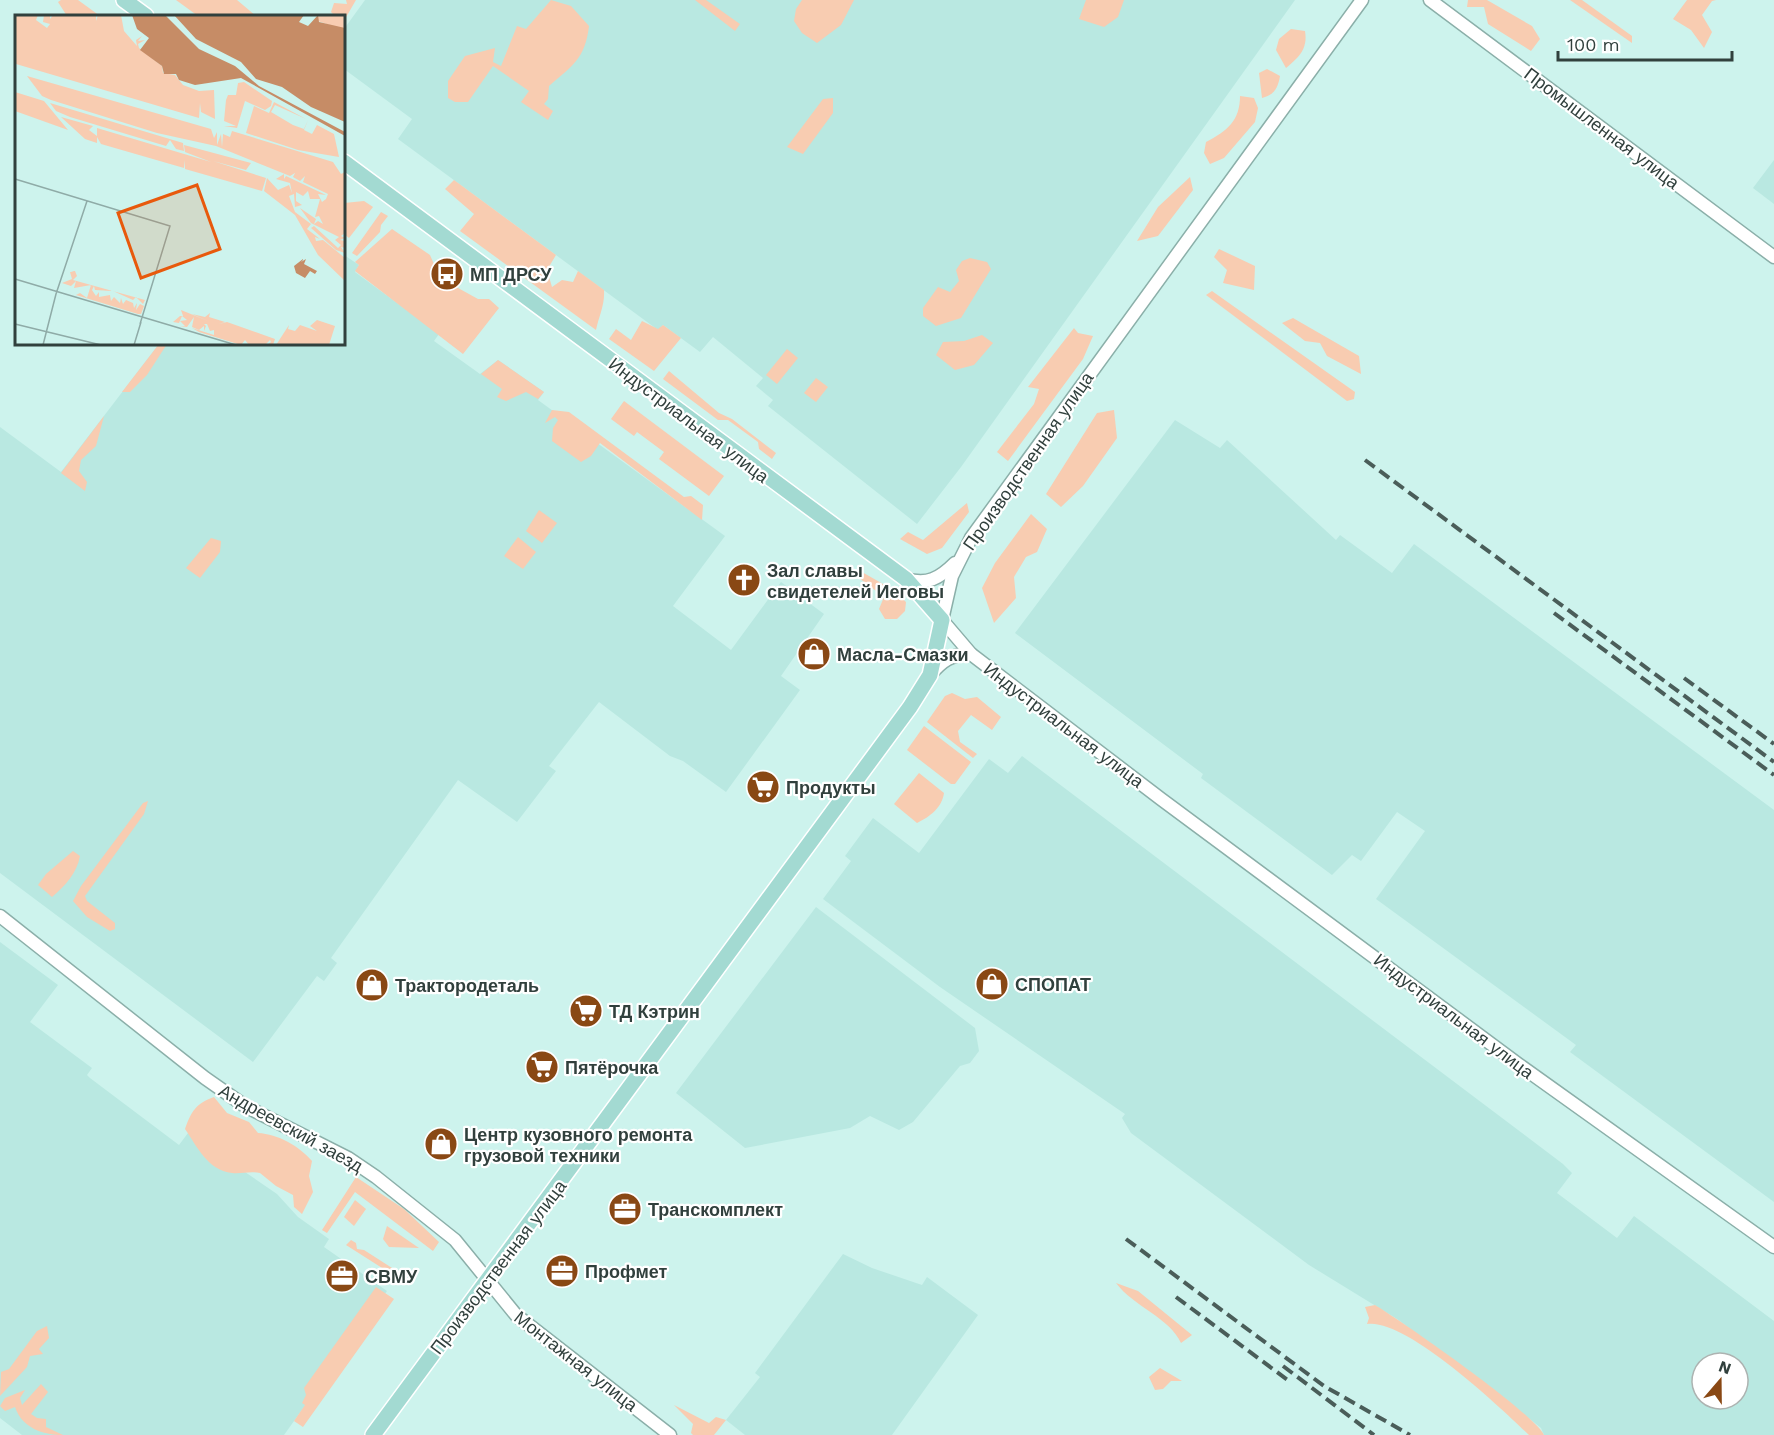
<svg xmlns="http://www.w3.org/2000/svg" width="1774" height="1435" font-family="'Work Sans',sans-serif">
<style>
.built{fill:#b9e8e1;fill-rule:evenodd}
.green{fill:#f8ccb1}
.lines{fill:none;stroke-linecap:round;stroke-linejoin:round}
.minor-casing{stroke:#8bafa9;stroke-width:15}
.major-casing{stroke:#fff;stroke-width:18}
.minor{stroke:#fff;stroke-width:12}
.major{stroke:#a3dad2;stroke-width:15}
.rail{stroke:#4a5d59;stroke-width:4;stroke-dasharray:12 6;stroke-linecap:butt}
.labels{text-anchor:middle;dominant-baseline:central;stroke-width:4.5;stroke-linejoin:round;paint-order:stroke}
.street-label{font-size:18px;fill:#31403d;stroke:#fff}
.poi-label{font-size:18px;font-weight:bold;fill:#31403d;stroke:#fff;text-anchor:start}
.inset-road{fill:none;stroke:#8faba7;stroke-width:1.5}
.view{fill:#e8590c;fill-opacity:0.15;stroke:#e8590c;stroke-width:3}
.inset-edge{fill:none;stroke:#31403d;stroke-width:3}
</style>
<rect width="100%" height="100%" fill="#cdf3ed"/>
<!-- built -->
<g class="built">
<path d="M365,0H1295L961,467L917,524L768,406L773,400L756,386L763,378L713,337L700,352L663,325L658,330L398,139L412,119L344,69V29Z"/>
<path d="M1774,160V204L1753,188Z"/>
<path d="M344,255L359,265L355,272L439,334L434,341L480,374L498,360L544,392L538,400L725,536L673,606L731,650L781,582L824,614L781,676L800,690L726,792L683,761L670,756L599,702L549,766L556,771L517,822L458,780L331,958L337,963L324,981L317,976L253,1062L0,873V427L61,472L159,344H344Z"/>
<path d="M1175,420L1220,448L1227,440L1336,540L1340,535L1392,573L1414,544L1774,810V1202L1570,1052L1576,1045L1376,899L1425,831L1397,812L1361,861L1352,855L1332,875L1201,778L1203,774L1015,633Z"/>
<path d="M1022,756L1563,1164L1572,1173L1557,1193L1617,1238L1634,1216L1774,1321V1435H1544L1541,1428L1506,1400L1397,1319L1309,1265L1131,1133L1122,1118L1125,1114L940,987L823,899L851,861L845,856L873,818L919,853L989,759L1008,773ZM1702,1363H1738V1399H1702Z"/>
<path d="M816,907L975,1028L979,1051L970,1063L960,1066L913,1122L899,1130L870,1116L850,1128L745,1148L676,1093Z"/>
<path d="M0,942L58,985L30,1022L92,1068L87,1075L90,1078L179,1145L188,1133L277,1194L298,1217L329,1239L324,1247L387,1291L284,1435H22L0,1418Z"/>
<path d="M843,1254L872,1268L922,1285L927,1277L978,1315L892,1435H745L726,1420L760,1377L755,1373Z"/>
</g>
<!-- green -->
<g class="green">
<path d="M61,0H78L100,16H67L58,2Z"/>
<path d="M176,0H237L256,16H198Z"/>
<path d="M346,0H356L345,19L344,16H335L331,12L334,3L347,4Z"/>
<path d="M551,0L571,6L589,26C585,59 573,65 549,86L548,99L544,104L553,111L548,120L521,102L529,91L493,66L468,102H455L448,98V81L465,56L495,48L493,62L501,66L517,26L526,29Z"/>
<path d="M695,0H706L740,24L735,31Z"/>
<path d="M802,0H854L841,25L817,43L802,33L794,21L796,9Z"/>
<path d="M1086,0H1124L1118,17L1104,27L1079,19Z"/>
<path d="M1468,0H1487L1532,26L1540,39L1531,51L1488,24L1484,7H1467Z"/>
<path d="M1570,0H1582L1632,36V43Z"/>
<path d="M1687,0H1716L1712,1L1702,15L1712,32L1704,48L1691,30L1673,19Z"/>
<path d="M1291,29L1305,31C1308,49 1299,57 1286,68L1276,50L1279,39Z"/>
<path d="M1267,69L1280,76C1278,88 1274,95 1262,98L1259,73Z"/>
<path d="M1240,96L1254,98L1258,108L1255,122L1224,158L1210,164L1204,153L1206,142C1227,131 1240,121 1240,96Z"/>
<path d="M833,98V113L803,154L787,147L823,99Z"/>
<path d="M1190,177L1193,190L1158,236L1137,241L1158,207Z"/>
<path d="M454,180L556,255L547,270L552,287L562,280L573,282L578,271L604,290C605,305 599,316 596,330L460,231L474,214L445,189Z"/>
<path d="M364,201L373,207L349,238L344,234V203Z"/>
<path d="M381,212L388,216L381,225L380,232L357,256L352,253Z"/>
<path d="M392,229L430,255L440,278L478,299H489L499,308L463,354L355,271L359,265L355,262Z"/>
<path d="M1219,249L1255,266L1254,290L1223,283L1227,270L1214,257Z"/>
<path d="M970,258L987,262L991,269L961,318L936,326L923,316V308L938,287L950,292L959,281L956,270L962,261Z"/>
<path d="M1212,291L1355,392L1354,399L1347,401L1206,295Z"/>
<path d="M1293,318L1359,356L1361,374L1327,356L1320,343L1305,341L1282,323Z"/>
<path d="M642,321L658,329L663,325L681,338L654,371L609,339L616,329L631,340Z"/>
<path d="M1074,328L1078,333L1093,336L1083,359L1008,461L997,452L1034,404L1039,389L1028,387Z"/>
<path d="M982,335L993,343L974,365L955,370L936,355L943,342L964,341Z"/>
<path d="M159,344H167L147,375L130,392H122Z"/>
<path d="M787,349L798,358L777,384L766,375Z"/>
<path d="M498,360L544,392L538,399L526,392L506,401L497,397L502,389L481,374Z"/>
<path d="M669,371L719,413L732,419L776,453L772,459L759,449L758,442L728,420H718L663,379Z"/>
<path d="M816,378L828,387L816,402L804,393Z"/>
<path d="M624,401L724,476L709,496L659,459L664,452L637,432L634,436L611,419Z"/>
<path d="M552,410L569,412L684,497L691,496L703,505L702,520L600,443L591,456L581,462L552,441L553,428L558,420L555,417L545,423Z"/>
<path d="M1114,410L1117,438L1083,486L1061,507L1046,494L1097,413Z"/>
<path d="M104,416L96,446L81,460L79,471L87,482L85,491L61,473Z"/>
<path d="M967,503L969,512L942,548L927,554L900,539L908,532L923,540Z"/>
<path d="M539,510L557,523L542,543L526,531Z"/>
<path d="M1031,514L1047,529L1037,552L1026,557L1014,577L1016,598L994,623L982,588L995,563Z"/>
<path d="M518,537L536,552L523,569L504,556Z"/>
<path d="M211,538L221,541L220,552L200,578L186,568Z"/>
<path d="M862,572L890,588L906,602L905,611L897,619H885L879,609L884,597L859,578Z"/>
<path d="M952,693L965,699L977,697L1001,717L992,730L971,715L958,731L960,742L977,754L973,758L927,722L945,696Z"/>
<path d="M924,726L971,762L955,784H951L907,750Z"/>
<path d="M919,773L944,793C942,808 929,817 917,823L894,804Z"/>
<path d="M148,801L144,814L85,896L87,901L115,923V929L110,931L87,917L73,901L81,886L143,803Z"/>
<path d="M73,851L80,856C77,873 65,886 52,897L38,885L46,874Z"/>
<path d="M214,1097L227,1113L249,1122L258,1133C278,1134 299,1146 312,1161L309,1176L313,1192L302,1214L294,1207L293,1195L276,1186L260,1173C250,1171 241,1174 232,1173C207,1170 197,1146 185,1129C191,1112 196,1103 214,1097Z"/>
<path d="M356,1177L404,1209L439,1242L433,1251L355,1192L327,1233L322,1230Z"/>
<path d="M355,1200L366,1209L354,1226L344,1217Z"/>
<path d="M387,1226L419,1248L389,1247L383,1239Z"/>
<path d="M351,1240L356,1243L357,1249L364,1250L403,1275L401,1280L346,1245Z"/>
<path d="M1116,1283L1138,1291L1192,1335L1181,1343C1169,1317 1134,1307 1116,1283Z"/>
<path d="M376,1287L394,1299L303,1427L294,1421L305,1405L302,1403L306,1395L304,1388Z"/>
<path d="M1375,1305C1403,1322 1534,1413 1544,1435H1529C1500,1407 1406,1318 1367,1324L1369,1318L1365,1307Z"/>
<path d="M47,1326L49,1338L39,1349L43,1354L30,1356L27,1367L0,1396L1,1372L9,1369L37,1331Z"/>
<path d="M1160,1368L1182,1381H1171L1163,1389L1155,1390L1149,1377Z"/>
<path d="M41,1384L48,1392L31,1414L37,1418L46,1419V1427L63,1435C43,1435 22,1428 15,1407L5,1411L0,1406L5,1398L25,1390L20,1398L22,1405Z"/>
<path d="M674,1405L709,1423L716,1417L726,1420L714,1435H693L691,1433L693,1424Z"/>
</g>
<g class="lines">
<defs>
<g id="minor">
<path d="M1362,0L971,538L952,576L942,620L971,654L1161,799L1518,1064L1774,1247"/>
<path d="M1430,0L1774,257"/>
<path d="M906,579C927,585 939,579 955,563"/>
<path d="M930,675C942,661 951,654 971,654"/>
<path d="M0,916L205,1078L245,1106L348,1158L376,1177L455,1240L516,1315L670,1435"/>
</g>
<g id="major">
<path d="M124,0L146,16"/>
<path d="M344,162L906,579L942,620L930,675L910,707L373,1435"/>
</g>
</defs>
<!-- minor casing -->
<use href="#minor" class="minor-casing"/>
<!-- major casing -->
<use href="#major" class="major-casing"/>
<!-- minor -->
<use href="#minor" class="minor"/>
<!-- major -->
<use href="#major" class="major"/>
<!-- rail -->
<g class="rail">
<path d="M1365,460L1774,762"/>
<path d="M1554,613L1774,775"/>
<path d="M1684,678L1774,744"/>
<path d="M1126,1239L1324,1386L1410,1435"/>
<path d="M1176,1297L1289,1381"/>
<path d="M1283,1366L1374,1435"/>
</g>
</g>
<!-- icons -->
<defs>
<symbol id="bus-disc" viewBox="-11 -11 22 22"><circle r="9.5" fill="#894814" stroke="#fff"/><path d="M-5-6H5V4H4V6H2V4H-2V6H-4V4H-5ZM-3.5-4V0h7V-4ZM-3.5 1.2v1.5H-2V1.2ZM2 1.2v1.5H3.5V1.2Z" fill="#fff"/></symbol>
<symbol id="church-disc" viewBox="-11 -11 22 22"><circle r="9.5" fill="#894814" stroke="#fff"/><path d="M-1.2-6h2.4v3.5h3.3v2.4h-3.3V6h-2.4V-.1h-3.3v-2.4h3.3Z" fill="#fff"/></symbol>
<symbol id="shop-disc" viewBox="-11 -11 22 22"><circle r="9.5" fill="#894814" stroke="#fff"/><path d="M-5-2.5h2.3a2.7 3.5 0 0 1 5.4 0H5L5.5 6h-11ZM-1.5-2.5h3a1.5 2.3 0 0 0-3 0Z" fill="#fff"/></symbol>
<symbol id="supermarket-disc" viewBox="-11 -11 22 22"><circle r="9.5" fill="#894814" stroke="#fff"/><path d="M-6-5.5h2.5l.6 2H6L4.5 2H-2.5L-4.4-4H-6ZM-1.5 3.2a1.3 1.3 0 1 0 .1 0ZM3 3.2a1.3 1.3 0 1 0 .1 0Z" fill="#fff"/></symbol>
<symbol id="office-disc" viewBox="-11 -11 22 22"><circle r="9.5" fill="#894814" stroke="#fff"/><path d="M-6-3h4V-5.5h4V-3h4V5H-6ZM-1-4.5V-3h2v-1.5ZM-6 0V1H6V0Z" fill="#fff"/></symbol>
</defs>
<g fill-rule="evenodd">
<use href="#bus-disc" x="428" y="255" width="38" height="38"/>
<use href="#church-disc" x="725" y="561" width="38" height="38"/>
<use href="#shop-disc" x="795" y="635" width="38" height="38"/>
<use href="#supermarket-disc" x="744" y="768" width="38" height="38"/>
<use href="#shop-disc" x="973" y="965" width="38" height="38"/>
<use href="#shop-disc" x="353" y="966" width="38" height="38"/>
<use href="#supermarket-disc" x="567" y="992" width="38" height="38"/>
<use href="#supermarket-disc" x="523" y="1048" width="38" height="38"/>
<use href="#shop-disc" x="422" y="1125" width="38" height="38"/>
<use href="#office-disc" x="606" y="1190" width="38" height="38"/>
<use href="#office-disc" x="543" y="1252" width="38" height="38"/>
<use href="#office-disc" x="323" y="1257" width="38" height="38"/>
</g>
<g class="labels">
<!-- street labels -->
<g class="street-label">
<text transform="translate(1602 128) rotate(37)">Промышленная улица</text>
<text transform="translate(689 420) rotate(37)">Индустриальная улица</text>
<text transform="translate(1028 461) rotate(-55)">Производственная улица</text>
<text transform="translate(1064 725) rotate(37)">Индустриальная улица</text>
<text transform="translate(1454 1016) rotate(37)">Индустриальная улица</text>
<text transform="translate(291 1128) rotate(29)">Андреевский заезд</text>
<text transform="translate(498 1267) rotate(-53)">Производственная улица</text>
<text transform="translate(576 1361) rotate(38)">Монтажная улица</text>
</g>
<!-- poi labels -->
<g class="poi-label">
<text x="470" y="274">МП ДРСУ</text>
<text x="767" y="570">Зал славы<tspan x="767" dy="21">свидетелей Иеговы</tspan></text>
<text x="837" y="654">Масла-Смазки</text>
<text x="786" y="787">Продукты</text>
<text x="1015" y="984">СПОПАТ</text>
<text x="395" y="985">Трактородеталь</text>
<text x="609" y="1011">ТД Кэтрин</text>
<text x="565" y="1067">Пятёрочка</text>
<text x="464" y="1134">Центр кузовного ремонта<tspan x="464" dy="21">грузовой техники</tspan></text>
<text x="648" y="1209">Транскомплект</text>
<text x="585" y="1271">Профмет</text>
<text x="365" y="1276">СВМУ</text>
</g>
</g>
<!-- overview -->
<g transform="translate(15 15)">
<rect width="330" height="330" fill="#cdf3ed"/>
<path d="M0,0H23L21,5L32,13L35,9L28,7L29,0H35V4L38,0H81V6L83,0H106L109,16L122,31L121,25L127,21L123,26L130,25L123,29L124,33L147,51L148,58L160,60L168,70L184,76L199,75L200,104L186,97L185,88L184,103L1,49ZM303,0H330L329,15L303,6ZM12,61L196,114L199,123L202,117V130L206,119L207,132L208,119L215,122L217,116L318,147L326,159L330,157V218L326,221L330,223L325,225L330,226V233L326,232L330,238L321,235L296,213L299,211L323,233L326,230L320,225L324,222L296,208L285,193L301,204L299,209L303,206L308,209L304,201L300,202L305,184H295L293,176L288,181L281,177V186L287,190L280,192L279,179L274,181L280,197L296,209L292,214L305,224L300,222L301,226L308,225L330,243V266L303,240L280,200L249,176L252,163L263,175L274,170L277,178L275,168L261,164L269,159V164L271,161L311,180L303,179L307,187L311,184L313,179L288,167L290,161L285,166L278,162L280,158L275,161L201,131L142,118L36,85L27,81ZM229,67L257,86L256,91L250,95L230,86L222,113L209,111H221L209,106L211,85L213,80H221L223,68ZM0,77L29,86L53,115L0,96ZM259,87L291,104L260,90L256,97L278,110L289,114L293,105L289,115L297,119L302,110L319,119L324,142L283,135L231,118L239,91L254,98ZM35,88L168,128L169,136L161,134L155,125L151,131L55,102L41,96ZM46,102L78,111L74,115L82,121V113L196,147L170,137L169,130L236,148L231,155L198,146L251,163L247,176L170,154V145L169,153L86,129L82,122V128L70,124ZM56,256H60L62,261L58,265L130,285L128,289L121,282L118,285L98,276L80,275L79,271L77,275L81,281L84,277V282L95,280L96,286L99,282L105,288L106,283L108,289L111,285L118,288L119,293L122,288L121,295L125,289L129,291L126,299H123L61,280L65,278L72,283L76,270L59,273L61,266L56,271L47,268L57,264L55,257H59ZM166,295L193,306L177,299L190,302L195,298L194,302L210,307L204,309L212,307L260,324L258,330H252L256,327L255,325L250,330H234L230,325L226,330L184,317L177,313L199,320V315L195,316L192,309H189L191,311L189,316V311L184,315L177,312L179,302L172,312L165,311H170L165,306L172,305L167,301L164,308L158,307L165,301H168ZM302,305L320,311L314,330H261L274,310L273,314L280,316L285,310L302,316L295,311Z" fill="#f8ccb1"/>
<path d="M117,0H150L184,34L220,51L244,71L330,117V121L226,63L180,70L164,65L161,59H149L147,51L125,35L134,23L122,14ZM159,0H289L284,7L293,11L303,0L304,7L330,13V107L296,92L267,72L241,64L226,47L181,24ZM288,244V245L286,247L291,244L289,249L302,256L300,259L295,256L290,263L281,258L279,251Z" fill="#c68c66"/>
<path class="inset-road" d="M0,164L155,211L125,309M0,264L221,330M0,309L86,330M28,330L41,279L72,186M119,330L126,307"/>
<path class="view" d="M182,170L205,234L126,263L103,198Z"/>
<rect width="330" height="330" class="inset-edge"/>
</g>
<!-- north arrow -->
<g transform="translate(1720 1381) rotate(20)"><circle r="28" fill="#ffffff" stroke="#adb3b1" stroke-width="1.5"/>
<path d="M0-4.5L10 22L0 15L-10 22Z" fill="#894814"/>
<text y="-9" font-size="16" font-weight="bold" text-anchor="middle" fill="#31403d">N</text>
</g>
<!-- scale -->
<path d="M1558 51v9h174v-9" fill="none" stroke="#31403d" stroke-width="3"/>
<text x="1567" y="51" font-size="18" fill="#31403d" stroke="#ffffff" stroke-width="4.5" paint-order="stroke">100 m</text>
</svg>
